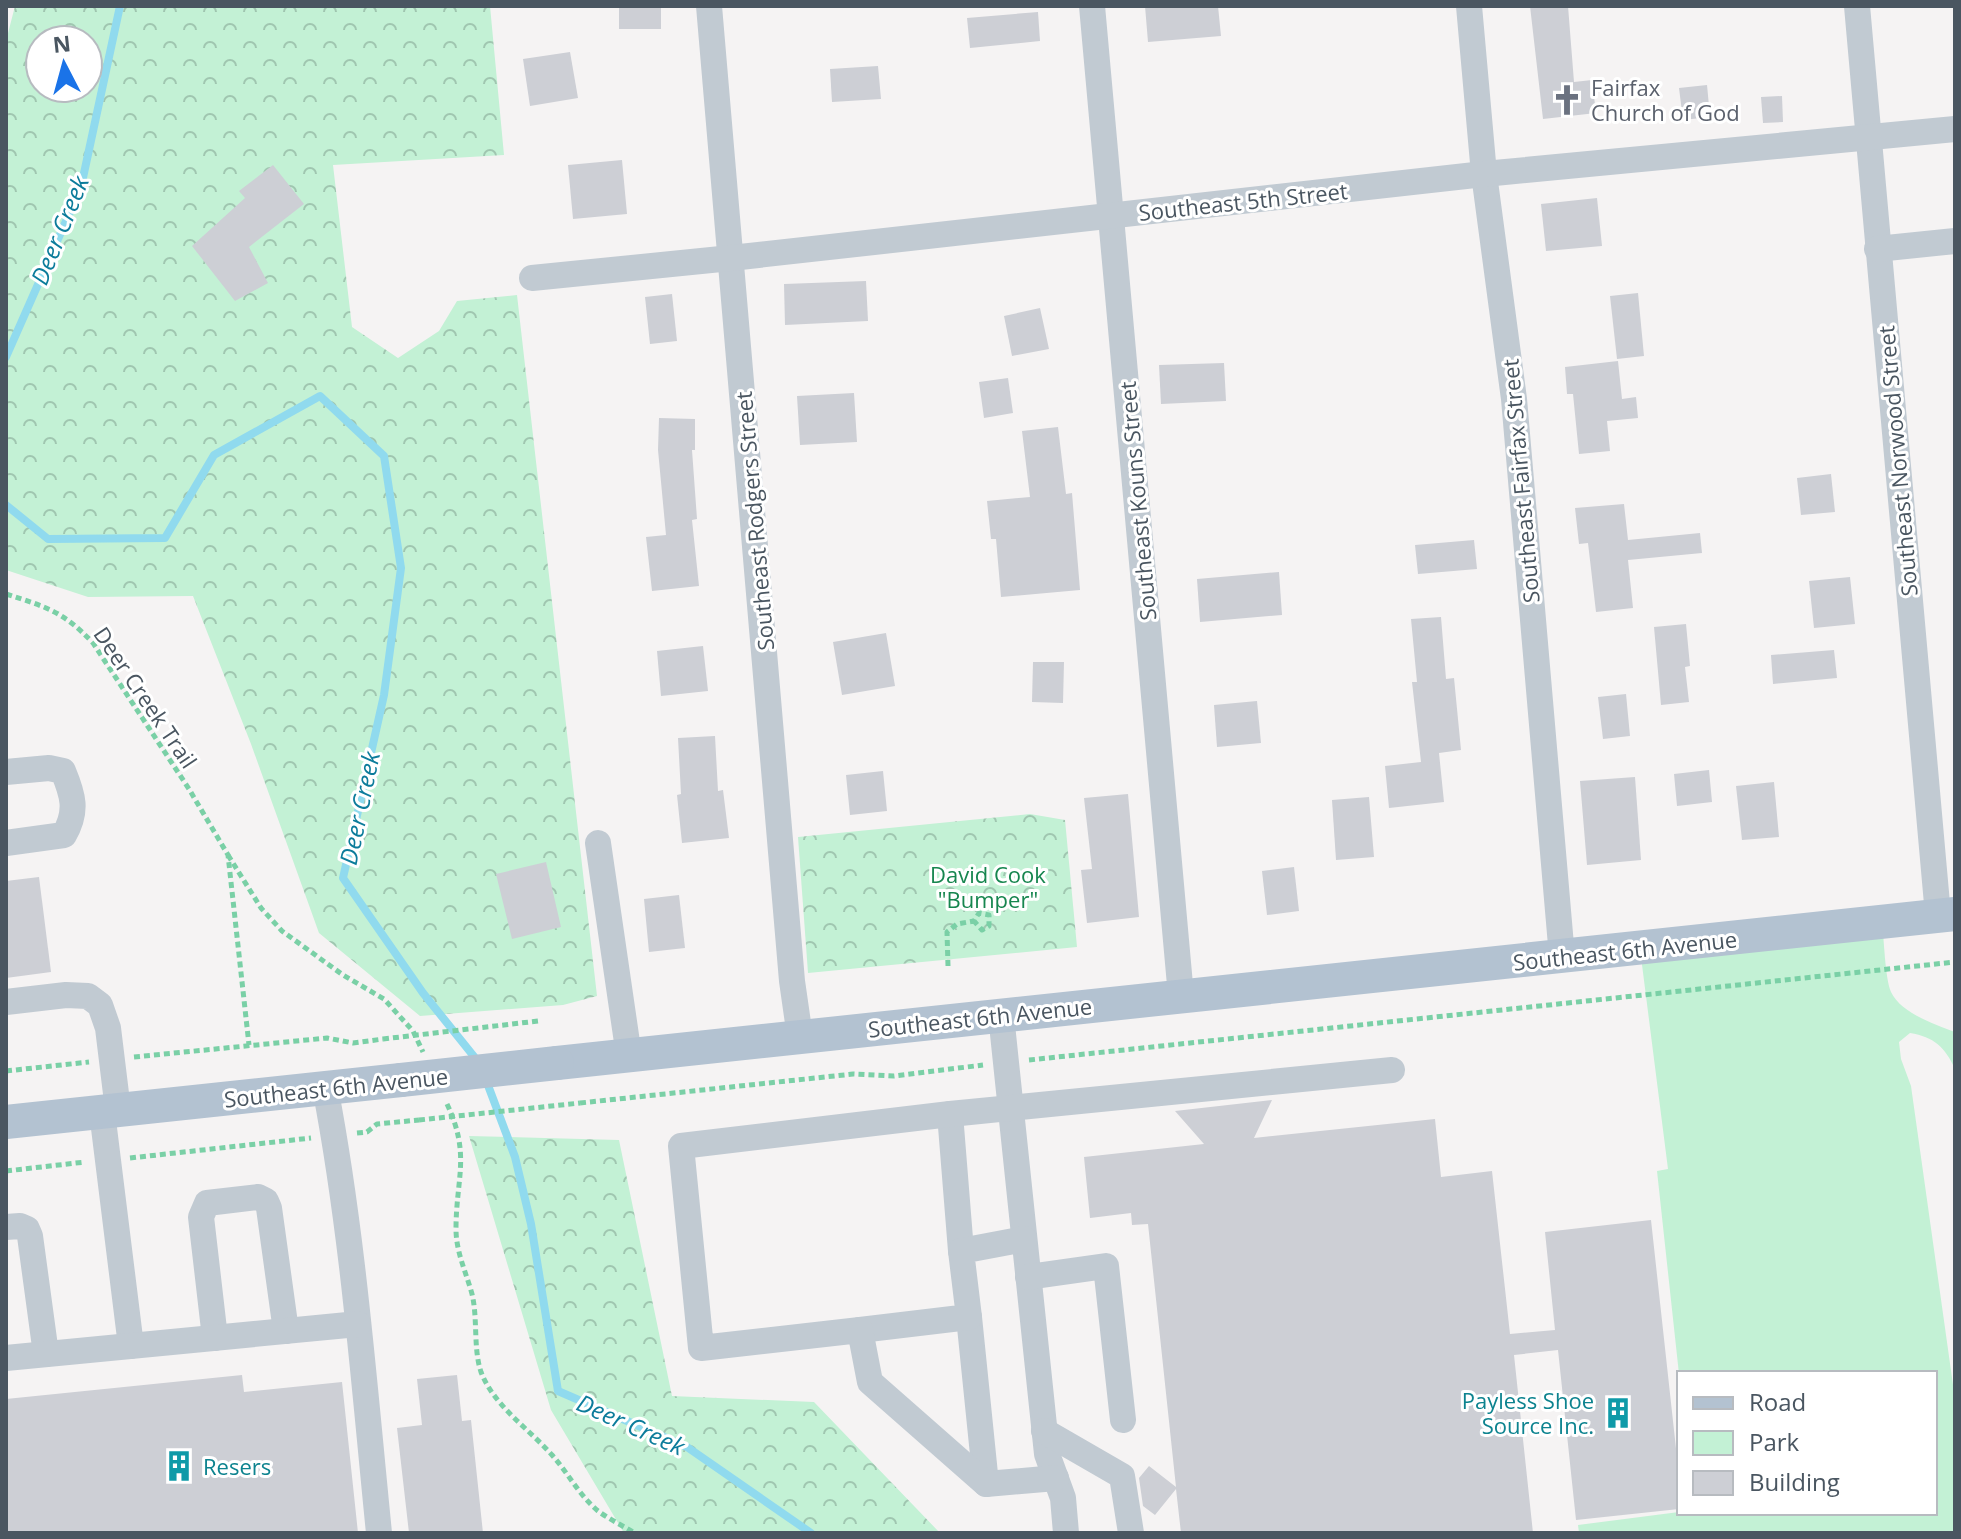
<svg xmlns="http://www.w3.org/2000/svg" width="1961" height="1539" font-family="'Open Sans',sans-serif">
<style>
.green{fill:#c3f1d5}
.forest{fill:url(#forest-crowns);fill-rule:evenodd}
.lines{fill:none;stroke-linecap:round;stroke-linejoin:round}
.stream{stroke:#90daee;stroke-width:8}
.building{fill:#cdcfd5}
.path{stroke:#7ad0a6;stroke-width:5;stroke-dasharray:6 4;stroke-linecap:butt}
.minor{stroke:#c1cad2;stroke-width:26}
.major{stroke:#b3c2d1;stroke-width:34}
.path-bridge{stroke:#7ad0a6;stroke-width:5;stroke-dasharray:6 4;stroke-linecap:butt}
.major-bridge{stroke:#b3c2d1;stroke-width:34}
.labels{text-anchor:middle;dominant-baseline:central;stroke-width:6;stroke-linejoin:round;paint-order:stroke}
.worship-label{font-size:22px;fill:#5b616d;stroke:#fff;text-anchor:start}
.street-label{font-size:22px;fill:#4a5661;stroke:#fff}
.park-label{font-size:22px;fill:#17864f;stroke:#fff}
.culture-label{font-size:22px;fill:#0d838f;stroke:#fff;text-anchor:end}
.water-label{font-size:24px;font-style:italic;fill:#0c7c9b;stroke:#fff}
</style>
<defs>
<pattern id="forest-crowns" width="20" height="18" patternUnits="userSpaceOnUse" patternTransform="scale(2)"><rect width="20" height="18" fill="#c3f1d5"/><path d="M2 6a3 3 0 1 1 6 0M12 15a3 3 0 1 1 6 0" fill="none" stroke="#a0c6b0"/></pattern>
</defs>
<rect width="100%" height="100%" fill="#f5f3f3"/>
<!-- green -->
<path class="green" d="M1882,922C1884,938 1885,978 1891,992C1901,1013 1934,1024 1955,1032V1069C1945,1047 1934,1037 1910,1033L1899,1042L1901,1059L1911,1086L1955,1399V1533H1579L1578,1525L1679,1512L1935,1513V1373L1679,1374L1657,1171L1668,1169L1640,949Z"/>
<!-- forest -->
<g class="forest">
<path d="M15,6H490L504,155L333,165L352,327L398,358L439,331L457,301L517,295L597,996L563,1005L420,1016L319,933L251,744L193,596L88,597L6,570V41ZM40,40H88V88H40Z"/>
<path d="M1030,814L1065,820L1077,947L808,973L798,837Z"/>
<path d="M469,1136L619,1140L672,1396L814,1402L940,1533H624L551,1410Z"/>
</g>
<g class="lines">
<!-- stream -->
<g class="stream">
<path d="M6,357L81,187L120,6"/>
<path d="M6,505L48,539L165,538L214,455L320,396L384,456L401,568L384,695L343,878L423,993L480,1064"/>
<path d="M486,1080L515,1157L531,1224L558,1391L687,1447L811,1533"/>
</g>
</g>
<!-- building -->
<g class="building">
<rect x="619" y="6" width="42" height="23"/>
<path d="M1145,6H1218L1221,36L1148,42Z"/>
<path d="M1530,6H1568L1574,82L1592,80L1596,113L1543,119Z"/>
<path d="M1038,12L1040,41L970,48L967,18Z"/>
<path d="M570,52L578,98L530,106L523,59Z"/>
<path d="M878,66L881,99L832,102L830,69Z"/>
<path d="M1707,85L1710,117L1683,120L1679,88Z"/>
<path d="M1782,96L1783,122L1763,123L1761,97Z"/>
<path d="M622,160L627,214L573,219L568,165Z"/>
<path d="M273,165L304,204L249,247L268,283L235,301L192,246L245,198L239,191Z"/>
<path d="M1597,198L1602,246L1546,251L1541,204Z"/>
<path d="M866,281L868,321L785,325L784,284Z"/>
<path d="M1638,293L1644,356L1617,359L1610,296Z"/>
<path d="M672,294L677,341L650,344L645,297Z"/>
<path d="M1040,308L1049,349L1012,356L1004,316Z"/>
<path d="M1618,361L1622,399L1636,397L1638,418L1607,421L1610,451L1579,454L1573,394H1567L1565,367Z"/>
<path d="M1224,363L1226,401L1161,404L1159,365Z"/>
<path d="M1008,378L1013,413L984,418L979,382Z"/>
<path d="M854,393L857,442L800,445L797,396Z"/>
<path d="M659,418L695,419V450H692L697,519L692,520L699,586L652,591L646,537L666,535L658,450Z"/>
<path d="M1058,427L1066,494L1072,493L1080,590L1001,597L996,539H991L987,501L1030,497L1022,431Z"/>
<path d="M1831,474L1835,512L1801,515L1797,478Z"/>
<path d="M1624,504L1628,540L1700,533L1702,553L1628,560L1633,608L1596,612L1588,543L1579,544L1575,508Z"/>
<path d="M1474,540L1477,569L1418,574L1415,545Z"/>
<path d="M1279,572L1282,615L1200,622L1197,579Z"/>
<path d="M1850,577L1855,624L1814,628L1809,581Z"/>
<path d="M1441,617L1446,679L1454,678L1461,750L1439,753L1444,802L1389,808L1385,766L1421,762L1412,682H1417L1411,619Z"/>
<path d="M1686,624L1690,666L1685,667L1689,702L1661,705L1654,627Z"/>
<path d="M886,633L895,686L842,695L833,642Z"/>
<path d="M703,646L708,691L661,696L657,651Z"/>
<path d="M1834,650L1837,678L1773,684L1771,655Z"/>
<path d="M1033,662H1064L1063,703L1032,702Z"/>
<path d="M1626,694L1630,736L1603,739L1598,697Z"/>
<path d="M1257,701L1261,743L1217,747L1214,705Z"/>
<path d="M715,736L718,791L723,790L729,838L682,843L677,795L681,794L678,738Z"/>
<path d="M1709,770L1712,802L1677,806L1674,774Z"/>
<path d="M883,771L887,811L850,815L846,775Z"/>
<path d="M1635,777L1641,860L1587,865L1580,781Z"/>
<path d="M1774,782L1779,837L1742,840L1736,786Z"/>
<path d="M1128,794L1139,917L1087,923L1081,870L1092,869L1084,798Z"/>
<path d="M1369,797L1374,857L1336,860L1332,800Z"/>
<path d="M546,862L561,927L512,939L496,874Z"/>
<path d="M1294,867L1299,911L1267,915L1262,871Z"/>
<path d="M39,877L51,972L6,978V881Z"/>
<path d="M679,895L685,948L649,952L644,899Z"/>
<path d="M1272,1100L1254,1138L1435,1119L1441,1177L1492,1171L1510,1334L1555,1330L1545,1232L1651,1220L1679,1476V1509L1576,1520L1558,1350L1514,1355L1533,1533H1181L1176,1489L1155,1515L1143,1506L1139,1478L1149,1466L1176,1487L1148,1224L1132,1225L1131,1213L1090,1218L1084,1157L1204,1144L1175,1111Z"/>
<path d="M242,1375L244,1392L342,1382L358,1533H6V1399Z"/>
<path d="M457,1375L462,1421L471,1420L483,1533H409L397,1428L422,1425L417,1379Z"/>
</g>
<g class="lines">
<!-- path -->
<g class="path">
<path d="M6,594C46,607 63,611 93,643L189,789L228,855L249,1045"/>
<path d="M228,855L261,908L282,931L343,975L384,999L413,1031L423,1052"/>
<path d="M948,966L947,932L957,924L974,921L979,913L989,915V926L982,930L974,921"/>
<path d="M134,1057L327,1038L353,1043L383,1039"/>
<path d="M1029,1060L1955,962"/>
<path d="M6,1071L89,1062"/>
<path d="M580,1103L853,1074L894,1076L983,1065"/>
<path d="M447,1104C471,1155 456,1178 456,1229C456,1252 466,1272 472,1294C478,1319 473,1348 481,1372C494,1406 528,1428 552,1455C568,1473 579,1495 598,1511C609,1519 623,1526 635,1533"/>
<path d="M357,1133L367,1132L377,1124L419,1120"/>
<path d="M130,1158L311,1138"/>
<path d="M6,1171L85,1162"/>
</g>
<!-- minor -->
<g class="minor">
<path d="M709,6L792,981L800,1037"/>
<path d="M1092,6L1181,996"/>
<path d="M1469,6L1484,174L1514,399L1562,957"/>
<path d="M1857,6L1938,915"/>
<path d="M1877,249L1955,241"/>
<path d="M532,278L731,258L1484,174L1955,129"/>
<path d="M6,772L49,768L63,771C73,795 78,811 64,835L6,843"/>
<path d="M598,843L629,1056"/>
<path d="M6,1002L66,995L88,996L100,1005L108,1028L118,1110"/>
<path d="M1001,1015L1047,1454L1063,1498L1066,1533"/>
<path d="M325,1087C353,1234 364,1384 379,1533"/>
<path d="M102,1112L131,1346"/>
<path d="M950,1114L961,1251"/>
<path d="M6,1227L20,1226L27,1229L30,1236L46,1354"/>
<path d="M1028,1277L1106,1266L1123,1420"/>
<path d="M969,1317L986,1484"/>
<path d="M860,1330L969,1317L961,1251L1024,1239"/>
<path d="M215,1338L201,1217L207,1203L258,1197L266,1201L269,1208L286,1331"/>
<path d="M6,1358L358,1324"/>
<path d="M1044,1431L1122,1476L1131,1533"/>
<path d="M1056,1478L986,1484L870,1382L860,1330L701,1348L681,1146L950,1114L1392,1070"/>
</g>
<!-- major -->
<g class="major">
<path d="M557,1063L1955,914"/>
<path d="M6,1122L401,1080"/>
</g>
<!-- path-bridge -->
<g class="path-bridge">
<path d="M383,1039L538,1021"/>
<path d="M419,1120L580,1103"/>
</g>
<!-- major-bridge -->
<path class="major-bridge" d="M401,1080L557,1063"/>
</g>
<!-- icons -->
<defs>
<symbol id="church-bare" viewBox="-9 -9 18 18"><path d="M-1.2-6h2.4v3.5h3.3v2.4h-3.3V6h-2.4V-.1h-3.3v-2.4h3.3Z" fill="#6b7280" stroke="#fff" stroke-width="2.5" paint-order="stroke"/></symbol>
<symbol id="building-bare" viewBox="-9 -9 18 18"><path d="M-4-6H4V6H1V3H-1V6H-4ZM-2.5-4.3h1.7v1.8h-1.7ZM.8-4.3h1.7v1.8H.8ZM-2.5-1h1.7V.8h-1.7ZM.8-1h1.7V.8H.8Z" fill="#0f9aa8" stroke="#fff" stroke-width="2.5" paint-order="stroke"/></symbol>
</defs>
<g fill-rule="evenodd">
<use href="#church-bare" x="1545" y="78" width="44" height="44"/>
<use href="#building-bare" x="1596" y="1391" width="44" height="44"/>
<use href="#building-bare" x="157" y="1444" width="44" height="44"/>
</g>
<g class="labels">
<!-- worship labels -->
<g class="worship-label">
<text x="1591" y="87">Fairfax<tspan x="1591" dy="25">Church of God</tspan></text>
</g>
<!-- street labels -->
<g class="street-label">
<text transform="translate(1243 201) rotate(-6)">Southeast 5th Street</text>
<text transform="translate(1897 461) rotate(-95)">Southeast Norwood Street</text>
<text transform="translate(1520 481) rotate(-95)">Southeast Fairfax Street</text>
<text transform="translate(1137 501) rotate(-95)">Southeast Kouns Street</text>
<text transform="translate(754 521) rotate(-95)">Southeast Rodgers Street</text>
<text transform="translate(146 697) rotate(56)">Deer Creek Trail</text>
<text transform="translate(1625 950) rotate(-6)">Southeast 6th Avenue</text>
<text transform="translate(980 1017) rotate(-6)">Southeast 6th Avenue</text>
<text transform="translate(336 1087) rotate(-6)">Southeast 6th Avenue</text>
</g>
<!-- park labels -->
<g class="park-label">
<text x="988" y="874">David Cook<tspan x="988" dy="25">"Bumper"</tspan></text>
</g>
<!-- culture labels -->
<g class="culture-label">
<text x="1594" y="1400">Payless Shoe<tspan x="1594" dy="25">Source Inc.</tspan></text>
<text x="203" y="1466" text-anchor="start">Resers</text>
</g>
<!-- water labels -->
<g class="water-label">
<text transform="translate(59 230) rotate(-68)">Deer Creek</text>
<text transform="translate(359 808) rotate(-78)">Deer Creek</text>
<text transform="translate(631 1424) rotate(24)">Deer Creek</text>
</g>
</g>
<!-- border -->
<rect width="1961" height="1539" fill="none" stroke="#4a5661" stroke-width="16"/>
<!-- legend -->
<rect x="1677" y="1371" width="260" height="144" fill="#ffffff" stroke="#b7bbc0" stroke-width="2"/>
<rect x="1693" y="1397" width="40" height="12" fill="#b3c2d1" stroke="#b7bbc0" stroke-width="2"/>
<text x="1749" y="1411" font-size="24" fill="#4a5661">Road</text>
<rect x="1693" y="1431" width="40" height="24" fill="#c3f1d5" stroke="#b7bbc0" stroke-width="2"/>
<text x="1749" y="1451" font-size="24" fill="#4a5661">Park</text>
<rect x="1693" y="1471" width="40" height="24" fill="#cdcfd5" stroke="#b7bbc0" stroke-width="2"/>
<text x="1749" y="1491" font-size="24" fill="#4a5661">Building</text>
<!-- north arrow -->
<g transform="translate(64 64) rotate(354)"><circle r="38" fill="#ffffff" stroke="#b7bbc0" stroke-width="2"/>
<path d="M0-6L14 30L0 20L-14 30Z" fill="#1a73e8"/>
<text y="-12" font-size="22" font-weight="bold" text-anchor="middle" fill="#4a5661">N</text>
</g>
</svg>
